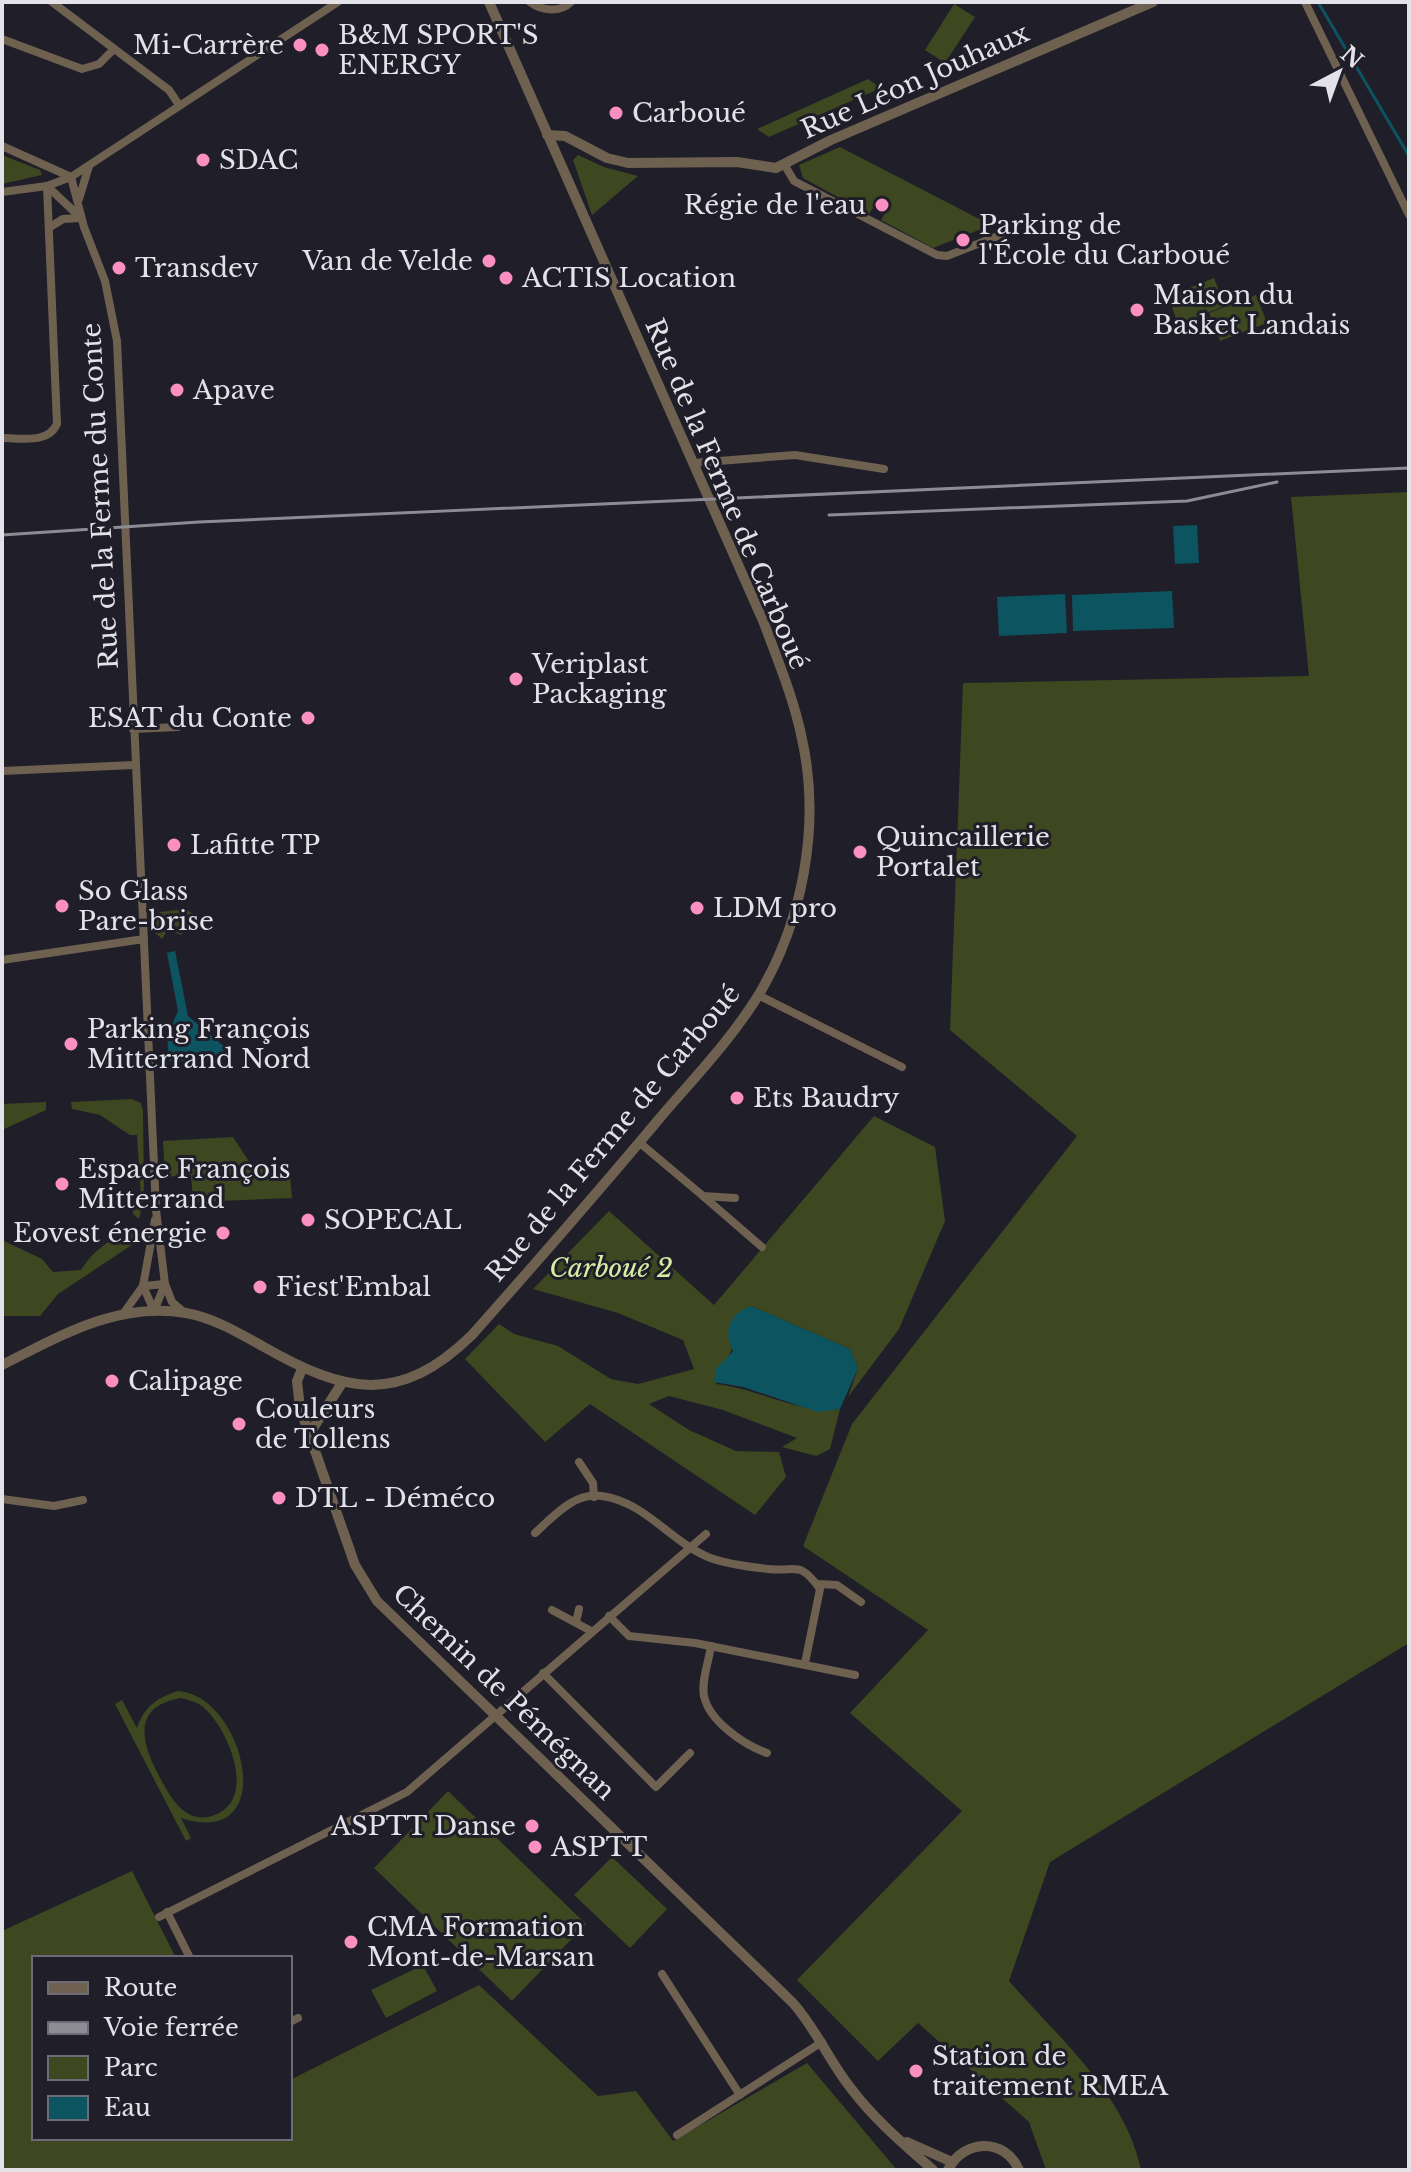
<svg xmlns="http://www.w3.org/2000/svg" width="1411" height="2172" font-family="'Libre Baskerville',serif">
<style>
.green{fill:#3d4720;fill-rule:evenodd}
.water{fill:#0c5460}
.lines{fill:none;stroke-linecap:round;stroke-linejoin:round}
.stream{stroke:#0c5460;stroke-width:3}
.minor{stroke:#6e6150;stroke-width:8}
.tertiary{stroke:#6e6150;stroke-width:10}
.rail{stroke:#8d8c94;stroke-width:3}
.poi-dot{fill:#fc8fc1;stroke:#1f1e29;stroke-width:3}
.labels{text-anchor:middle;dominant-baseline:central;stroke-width:6;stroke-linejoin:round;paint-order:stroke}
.poi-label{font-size:26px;fill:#e3e2e9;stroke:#1f1e29;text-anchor:start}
.street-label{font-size:26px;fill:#e3e2e9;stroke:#1f1e29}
.park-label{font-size:26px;font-style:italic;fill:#d8eda4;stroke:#1f1e29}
</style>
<rect width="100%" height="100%" fill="#1f1e29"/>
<!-- green -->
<g class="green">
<path d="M954,4L975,17L945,63L925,50Z"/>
<path d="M868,79L881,88L769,137L757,129Z"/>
<path d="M840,147L989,224V226L933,248L881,220L891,204L880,197L869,214L803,178L799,165Z"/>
<path d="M2,155L40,170L42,175L2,184Z"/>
<path d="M578,155L604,167L638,176L592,215L573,160Z"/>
<path d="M1214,278L1225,306L1178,324L1168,296Z"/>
<path d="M1256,295L1267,323L1220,341L1209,313Z"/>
<path d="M1409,492V1643L1050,1862L1009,1981C1058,2037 1126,2095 1141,2170H1046L1029,2122L918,2023L878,2061L797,1980L962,1811L850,1713L928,1630L803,1546L852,1424L1077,1136L950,1030L963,683L1309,676L1291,497Z"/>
<path d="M186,909L196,916L181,935L168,930L162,939L153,931V921L160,912Z"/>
<path d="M131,1099L141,1103L143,1111L144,1199L139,1219L133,1214V1200L141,1199L137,1135H130L100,1115L72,1109L71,1102Z"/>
<path d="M46,1102V1110L2,1130V1104Z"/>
<path d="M874,1116L935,1147L945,1221L899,1329L848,1397L858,1368L850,1349L751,1306L716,1384C756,1388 805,1416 840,1409L830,1449L816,1456L782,1447L797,1438L723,1410L669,1396L649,1404L689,1430L736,1451L779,1452L786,1477L755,1515L590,1404L545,1442L465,1359L499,1324L514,1334L558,1346L611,1379L638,1384L694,1369L683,1340L618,1313L533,1289L609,1211L714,1305Z"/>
<path d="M233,1137L252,1166L290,1174L292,1198L193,1202L191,1175L165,1177L163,1141Z"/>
<path d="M137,1233L144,1237L58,1294L40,1316H2V1240L42,1259L53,1272L81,1270C93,1251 113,1234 137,1233Z"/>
<path d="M178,1691C246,1696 281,1851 181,1818L191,1838L186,1841L115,1704L122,1700L137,1728C144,1707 156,1698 178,1691ZM181,1698C189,1700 197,1702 203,1707C227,1727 256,1794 219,1813C186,1830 169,1795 157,1772C140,1739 134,1706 181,1698Z"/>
<path d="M448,1791L586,1924L512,2001L374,1868Z"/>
<path d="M612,1857L667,1909L630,1948L574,1895Z"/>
<path d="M132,1871L176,1958H34V2138H290V2080L479,1985L598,2096L636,2091L673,2141L807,2063L897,2170H2V1931Z"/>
<path d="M423,1965L437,1991L386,2018L371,1990Z"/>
</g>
<!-- water -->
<g class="water">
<path d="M1197,525L1199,563L1175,564L1173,526Z"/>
<path d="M1172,591L1174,628L1073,631L1072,595Z"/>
<path d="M1065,594L1067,633L999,636L997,597Z"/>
<path d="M175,951L188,1016L233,1054L225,1059L169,1061L167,1036L178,1011L167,953Z"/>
<path d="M751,1306L850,1349L858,1368L840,1409L818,1412L743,1387L714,1382L716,1369L733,1351C722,1332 730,1313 751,1306Z"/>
</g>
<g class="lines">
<!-- stream -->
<path class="stream" d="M1318,2L1409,156"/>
<!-- minor -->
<g class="minor">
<path d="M52,2L169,90L179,105"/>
<path d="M530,2C542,11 560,13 571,2"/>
<path d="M1305,2L1409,215"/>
<path d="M2,39L82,69L99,64L114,49"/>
<path d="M2,146L71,177"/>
<path d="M784,164L794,181L937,255L947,256L1003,234"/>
<path d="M71,177L84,227L105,281L117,341L156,1210L165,1284L154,1311L143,1286"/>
<path d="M47,186L81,218"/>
<path d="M2,192L47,186L71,177L338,2"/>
<path d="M79,199L89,166"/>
<path d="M50,227L63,219L81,218"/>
<path d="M2,438C22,438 48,444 57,424L47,186"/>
<path d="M693,463L795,455L884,469"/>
<path d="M133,729L178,727"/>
<path d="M2,771L134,765"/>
<path d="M2,960L144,939"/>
<path d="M758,995L902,1067"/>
<path d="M640,1143L703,1196L735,1198"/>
<path d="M703,1196L762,1247"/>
<path d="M143,1286L165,1284L172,1302L185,1313"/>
<path d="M123,1314L143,1286L155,1220"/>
<path d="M579,1462L593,1483L594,1497"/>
<path d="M2,1499L54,1506L83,1500"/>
<path d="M535,1533C554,1516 574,1492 602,1496C645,1502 670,1541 708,1557C725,1564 750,1567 768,1569C797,1572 799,1560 820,1589L805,1663"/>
<path d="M817,1584L837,1585L861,1602"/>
<path d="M552,1610L591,1631"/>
<path d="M609,1616L629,1636L695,1643L855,1675"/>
<path d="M576,1622L579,1609"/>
<path d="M711,1646C709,1661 701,1681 704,1696C709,1721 744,1745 767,1753"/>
<path d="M543,1673L656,1787L690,1753"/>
<path d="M167,1912L190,1958"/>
<path d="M159,1917L407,1792L706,1534"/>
<path d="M662,1974L740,2095"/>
<path d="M290,2022L298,2018"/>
<path d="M677,2135L822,2042"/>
</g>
<!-- tertiary -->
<g class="tertiary">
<path d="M547,135L565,136L607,158L628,163L737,162L776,168L831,140L1153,2"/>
<path d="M2,1365C60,1336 118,1301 186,1313C214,1318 239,1333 264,1347C345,1393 399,1406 472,1335C535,1264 598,1192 659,1119C693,1079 730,1041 758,996C803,921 821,825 802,739C794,699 778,661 764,623L489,2"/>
<path d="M302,1369L297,1381L300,1408L355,1565L377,1601L793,2003C817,2030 830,2063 853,2091C876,2121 905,2145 933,2170"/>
<path d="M310,1433L342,1383"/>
<path d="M907,2142L952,2162"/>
<path d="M948,2170C963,2139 1005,2137 1019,2170"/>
</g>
<!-- rail -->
<g class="rail">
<path d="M829,515L1187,501L1277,482"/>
<path d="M2,535L199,522L1409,468"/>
</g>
</g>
<!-- markers -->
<g class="poi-dot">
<circle cx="300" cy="45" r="8"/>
<circle cx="322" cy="50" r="8"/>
<circle cx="616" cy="113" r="8"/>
<circle cx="203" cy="160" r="8"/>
<circle cx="882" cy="205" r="8"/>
<circle cx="963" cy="240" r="8"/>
<circle cx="489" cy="261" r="8"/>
<circle cx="119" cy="268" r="8"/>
<circle cx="506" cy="278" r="8"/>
<circle cx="1137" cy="310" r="8"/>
<circle cx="177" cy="390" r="8"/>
<circle cx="516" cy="679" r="8"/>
<circle cx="308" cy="718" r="8"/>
<circle cx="174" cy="845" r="8"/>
<circle cx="860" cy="852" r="8"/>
<circle cx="62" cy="906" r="8"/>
<circle cx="697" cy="908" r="8"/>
<circle cx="71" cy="1044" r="8"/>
<circle cx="737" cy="1098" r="8"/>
<circle cx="62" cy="1184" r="8"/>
<circle cx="308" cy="1220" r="8"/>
<circle cx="223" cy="1233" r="8"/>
<circle cx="260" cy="1287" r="8"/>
<circle cx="112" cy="1381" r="8"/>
<circle cx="239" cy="1424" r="8"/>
<circle cx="279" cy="1498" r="8"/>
<circle cx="532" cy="1826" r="8"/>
<circle cx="535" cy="1847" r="8"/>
<circle cx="351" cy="1942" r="8"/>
<circle cx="916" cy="2071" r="8"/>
</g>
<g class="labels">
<!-- poi labels -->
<g class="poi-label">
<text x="338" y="35">B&amp;M SPORT'S<tspan x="338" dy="30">ENERGY</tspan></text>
<text x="284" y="45" text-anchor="end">Mi-Carrère</text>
<text x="632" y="113">Carboué</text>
<text x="219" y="160">SDAC</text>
<text x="866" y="205" text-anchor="end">Régie de l'eau</text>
<text x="979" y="225">Parking de<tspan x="979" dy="30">l'École du Carboué</tspan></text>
<text x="473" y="261" text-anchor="end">Van de Velde</text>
<text x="135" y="268">Transdev</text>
<text x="522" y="278">ACTIS Location</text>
<text x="1153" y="295">Maison du<tspan x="1153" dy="30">Basket Landais</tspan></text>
<text x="193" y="390">Apave</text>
<text x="532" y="664">Veriplast<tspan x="532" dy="30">Packaging</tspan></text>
<text x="292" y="718" text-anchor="end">ESAT du Conte</text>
<text x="876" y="837">Quincaillerie<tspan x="876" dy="30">Portalet</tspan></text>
<text x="190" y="845">Lafitte TP</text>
<text x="78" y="891">So Glass<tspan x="78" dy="30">Pare-brise</tspan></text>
<text x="713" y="908">LDM pro</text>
<text x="87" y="1029">Parking François<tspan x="87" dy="30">Mitterrand Nord</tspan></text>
<text x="753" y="1098">Ets Baudry</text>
<text x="78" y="1169">Espace François<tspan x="78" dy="30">Mitterrand</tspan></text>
<text x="324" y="1220">SOPECAL</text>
<text x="207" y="1233" text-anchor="end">Eovest énergie</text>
<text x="276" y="1287">Fiest'Embal</text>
<text x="128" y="1381">Calipage</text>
<text x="255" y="1409">Couleurs<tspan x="255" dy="30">de Tollens</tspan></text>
<text x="295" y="1498">DTL - Déméco</text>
<text x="516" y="1826" text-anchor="end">ASPTT Danse</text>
<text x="551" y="1847">ASPTT</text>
<text x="367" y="1927">CMA Formation<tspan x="367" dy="30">Mont-de-Marsan</tspan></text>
<text x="932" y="2056">Station de<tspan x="932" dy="30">traitement RMEA</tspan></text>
</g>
<!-- street labels -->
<g class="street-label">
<text transform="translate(915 81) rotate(-24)">Rue Léon Jouhaux</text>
<text transform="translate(727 494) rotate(67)">Rue de la Ferme de Carboué</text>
<text transform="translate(100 496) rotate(-93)">Rue de la Ferme du Conte</text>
<text transform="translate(613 1133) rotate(-50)">Rue de la Ferme de Carboué</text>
<text transform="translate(504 1692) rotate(44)">Chemin de Pémégnan</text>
</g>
<!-- park labels -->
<g class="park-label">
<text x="611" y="1268">Carboué 2</text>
</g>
</g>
<!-- border -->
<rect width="1411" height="2172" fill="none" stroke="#e3e2e9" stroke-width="8"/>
<!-- legend -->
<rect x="32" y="1956" width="260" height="184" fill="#1f1e29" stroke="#6d6c76" stroke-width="2"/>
<rect x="48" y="1982" width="40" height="12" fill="#6e6150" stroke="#6d6c76" stroke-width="2"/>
<text x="104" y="1996" font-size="24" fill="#e3e2e9">Route</text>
<rect x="48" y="2022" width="40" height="12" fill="#8d8c94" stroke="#6d6c76" stroke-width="2"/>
<text x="104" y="2036" font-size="24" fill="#e3e2e9">Voie ferrée</text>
<rect x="48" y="2056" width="40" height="24" fill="#3d4720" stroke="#6d6c76" stroke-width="2"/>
<text x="104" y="2076" font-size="24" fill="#e3e2e9">Parc</text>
<rect x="48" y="2096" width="40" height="24" fill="#0c5460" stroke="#6d6c76" stroke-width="2"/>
<text x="104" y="2116" font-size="24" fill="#e3e2e9">Eau</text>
<!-- north arrow -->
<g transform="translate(1339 72) rotate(41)" stroke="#1f1e29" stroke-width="6" paint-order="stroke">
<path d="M0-6L14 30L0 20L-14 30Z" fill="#e3e2e9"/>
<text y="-12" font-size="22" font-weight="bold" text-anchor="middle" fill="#e3e2e9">N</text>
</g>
</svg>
